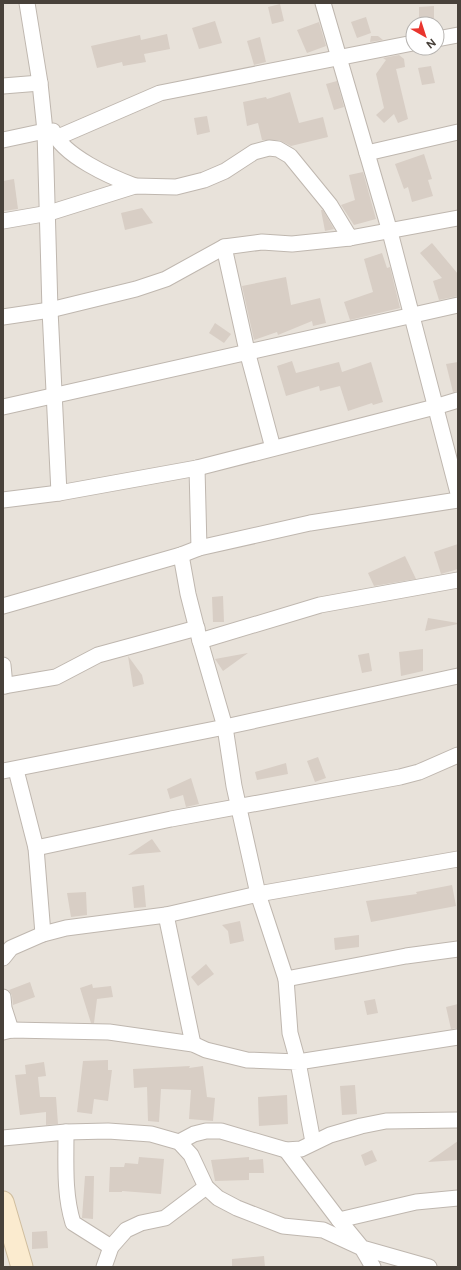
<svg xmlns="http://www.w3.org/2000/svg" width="461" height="1270" font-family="Figtree,sans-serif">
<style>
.residential{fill:#e8e2da;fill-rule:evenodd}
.building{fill:#d8cec5}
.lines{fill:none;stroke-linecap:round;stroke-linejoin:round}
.street-casing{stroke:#bfb7af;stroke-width:17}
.secondary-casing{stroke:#d0be9f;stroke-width:23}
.street{stroke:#fff;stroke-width:15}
.secondary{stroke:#fbebcf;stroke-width:21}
</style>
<rect width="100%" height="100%" fill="#f4f1ec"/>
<!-- residential -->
<path class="residential" d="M3,3H458V1267H3ZM413,24H437V48H413Z"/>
<!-- building -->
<g class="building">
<path d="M280,4L284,21L272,24L268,7Z"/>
<path d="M434,6V24H419V7Z"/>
<path d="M366,17L371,33L357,38L351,22Z"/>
<path d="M215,21L222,43L199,49L192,28Z"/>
<path d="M319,22L326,46L307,53L297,30Z"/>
<path d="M167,34L170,49L144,54L146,62L123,66L122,62L97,68L91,46L140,35L141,40Z"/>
<path d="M371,36H378L383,40L370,42Z"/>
<path d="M260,37L266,62L254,65L247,41Z"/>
<path d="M399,55L404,59L405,67L396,69L408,119L398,123L394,114L384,123L376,115L384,108L376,74L386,60L383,58Z"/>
<path d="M431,66L435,83L422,85L418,68Z"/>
<path d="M337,81L344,107L334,110L326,84Z"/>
<path d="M290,92L299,123L323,117L328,137L291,146L279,140H262L258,123L247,126L243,102L266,97L267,99Z"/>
<path d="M207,116L210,132L197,135L194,118Z"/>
<path d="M424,154L432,179L428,180L433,196L412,202L408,187L404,189L395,164Z"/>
<path d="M363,172L376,219L354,225L341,205L355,200L349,175Z"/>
<path d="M14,179L18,209L3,211V181Z"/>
<path d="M142,208L153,223L125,230L121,213Z"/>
<path d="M321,210H323L334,229L325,231Z"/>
<path d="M432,243L458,274V296L439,300L433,281L442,278L420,253Z"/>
<path d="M382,253L387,268L390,267L400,308L350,320L344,302L373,292L364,259Z"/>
<path d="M286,277L291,305L320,298L326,323L313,326L312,321L278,335L277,332L254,340L242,286Z"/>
<path d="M215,323L231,334L224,343L209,333Z"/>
<path d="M292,361L296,373L339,362L342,372L371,362L383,402L373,405L372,403L348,411L340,386L320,391L319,386L286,396L277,366Z"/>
<path d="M458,362V391L453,392L446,364Z"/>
<path d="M458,544V569L441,574L434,552Z"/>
<path d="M405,556L416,579L374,586L368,573Z"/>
<path d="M223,596L224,622H213L212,597Z"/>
<path d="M428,618L458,623V624L425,631Z"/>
<path d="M423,649V671L401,676L399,652Z"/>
<path d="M248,653L223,671L215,659Z"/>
<path d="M369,653L372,671L362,673L358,655Z"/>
<path d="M128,656L142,675L144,684L133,687Z"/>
<path d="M318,757L326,778L315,782L307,761Z"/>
<path d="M286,763L288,774L257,780L255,772Z"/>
<path d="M191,778L199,804L186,807L183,795L170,799L167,789Z"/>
<path d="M152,839L161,852L128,855Z"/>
<path d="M144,885L146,907L134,908L132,887Z"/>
<path d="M452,885L456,906L371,922L366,901L417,894L416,892Z"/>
<path d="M86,892L87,915L71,917L67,893Z"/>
<path d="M240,921L244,941L230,944L228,931L222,925Z"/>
<path d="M359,935V947L335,950L334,938Z"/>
<path d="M206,964L214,974L198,986L191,977Z"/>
<path d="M30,982L35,997L13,1005L12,996L9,990Z"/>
<path d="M92,984L93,988L111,986L113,997L97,999L94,1023H91L80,988Z"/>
<path d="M375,999L378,1013L367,1015L364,1001Z"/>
<path d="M458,1004V1028L451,1029L446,1007Z"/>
<path d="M108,1060V1070H112L108,1101L94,1099L92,1114L77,1112L83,1061Z"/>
<path d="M44,1062L46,1076L38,1077L40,1097H56L58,1124L46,1125V1112L20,1115L15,1075L26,1074L25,1065Z"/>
<path d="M190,1066L189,1068L203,1066L207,1097L215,1098L213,1121L189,1119L191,1090L161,1089L159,1122L148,1121L147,1087L134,1088L133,1069Z"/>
<path d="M355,1085L357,1114L342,1115L340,1086Z"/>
<path d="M287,1095L288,1124L259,1126L258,1097Z"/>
<path d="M458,1141V1160L428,1162Z"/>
<path d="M372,1150L377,1161L365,1166L361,1155Z"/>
<path d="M139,1157L164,1159L161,1194L122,1191V1192H109L110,1167H124L125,1163L138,1164Z"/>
<path d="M249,1157V1160L263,1159L264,1173H249V1180L215,1181L211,1160Z"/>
<path d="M85,1176H94L93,1219L82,1218Z"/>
<path d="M47,1231L48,1248L32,1249V1232Z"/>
<path d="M264,1256L265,1267H232V1259Z"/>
</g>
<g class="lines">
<defs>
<g id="street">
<path d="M27,3L40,83L45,131L50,310L59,493"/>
<path d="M323,3L390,232L458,493"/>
<path d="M437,39L458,35"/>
<path d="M3,86L40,83"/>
<path d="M53,131C63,156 111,177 135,186"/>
<path d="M56,138L160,93L413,43"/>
<path d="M3,140L45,131"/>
<path d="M367,153L458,132"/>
<path d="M3,221L49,213L135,186L176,187L204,180L225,171L254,152L269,148L278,149L290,156L330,205L350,238L458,218"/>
<path d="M224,247L247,351L273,448"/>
<path d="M3,317L50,310L136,289L166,279L224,247L262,242L292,244L350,238"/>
<path d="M3,407L458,305"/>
<path d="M197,468L199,548"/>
<path d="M3,500L59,493L197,468L435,407L458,400"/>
<path d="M181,555L188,594L200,641L225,727L234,786L258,894L286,979L406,956L458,949"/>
<path d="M3,606L181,555L199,548L310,523L458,500"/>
<path d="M200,641L320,605L458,580"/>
<path d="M3,665L5,686"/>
<path d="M3,686L56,677L98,655L197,628"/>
<path d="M16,770L36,848L43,934"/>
<path d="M3,771L225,727L458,676"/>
<path d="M36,848L171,819L400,777L419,772L458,755"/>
<path d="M166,915L193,1044"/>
<path d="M3,958L11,948L43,934L66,928L166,915L258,894L458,859"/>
<path d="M286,979L290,1033L298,1062L458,1037"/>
<path d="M3,997L4,1008L11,1030"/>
<path d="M3,1032L11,1030L109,1032L193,1044L206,1050L247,1060L298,1062L313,1142"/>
<path d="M66,1132C66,1163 64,1194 73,1223L111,1247"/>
<path d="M3,1138L66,1132L108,1131L151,1134L179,1142L191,1155L206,1187L218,1198L237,1208L283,1226L323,1230L362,1248L373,1267"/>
<path d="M179,1142L194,1134L206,1131H221L286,1150L301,1149L330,1135L361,1126L386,1121L458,1120"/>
<path d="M286,1150L339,1220L362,1248L429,1267"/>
<path d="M339,1220L416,1202L458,1198"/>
<path d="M104,1267L111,1247L126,1230L141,1223L165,1218L206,1187"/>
</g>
<path id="secondary" d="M3,1202L22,1267"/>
</defs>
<!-- street casing -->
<use href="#street" class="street-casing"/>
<!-- secondary casing -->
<use href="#secondary" class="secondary-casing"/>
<!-- street -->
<use href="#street" class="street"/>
<!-- secondary -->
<use href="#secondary" class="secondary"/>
</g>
<!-- border -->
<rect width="461" height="1270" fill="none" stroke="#48413a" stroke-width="8"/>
<!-- north arrow -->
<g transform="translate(425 36) rotate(141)"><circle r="19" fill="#ffffff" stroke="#b6b3b0"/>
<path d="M0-3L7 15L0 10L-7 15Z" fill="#e9352e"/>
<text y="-6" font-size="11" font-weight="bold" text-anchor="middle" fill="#48413a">N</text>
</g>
</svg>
